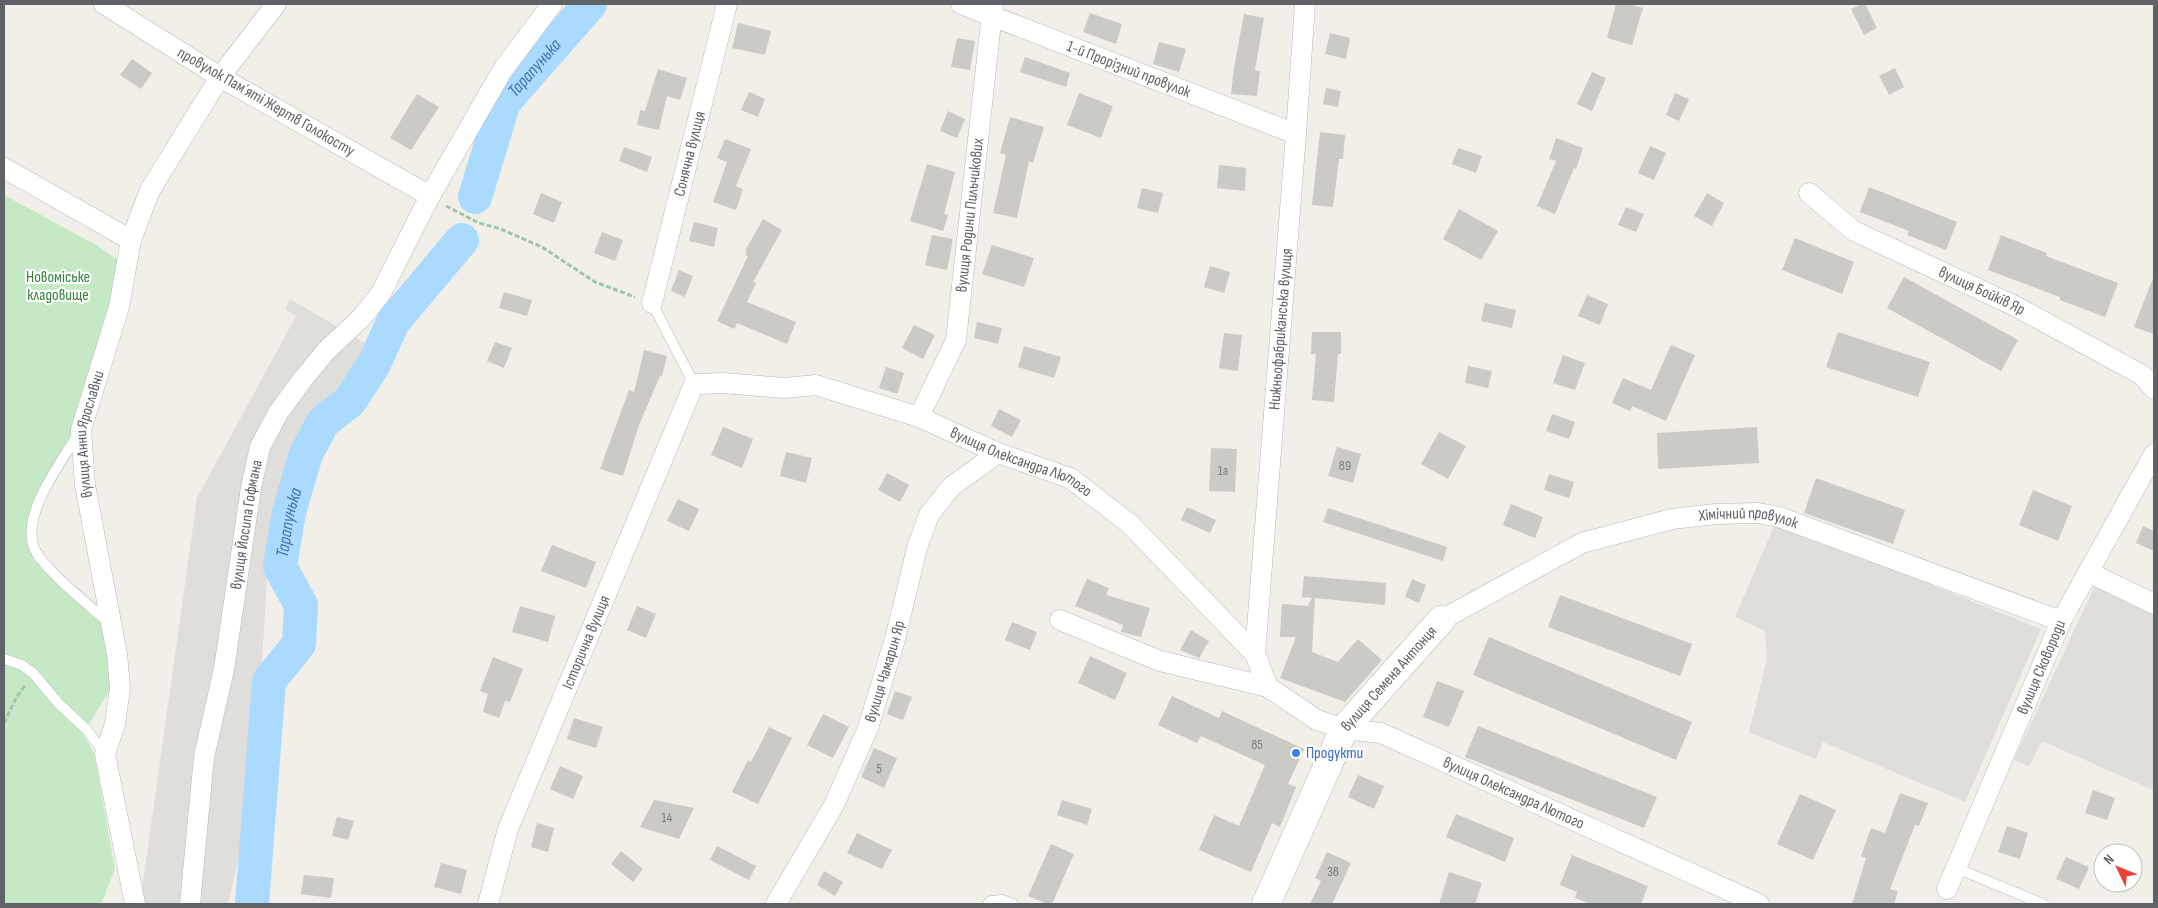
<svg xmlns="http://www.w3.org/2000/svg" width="2158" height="908" font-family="'Sofia Sans Condensed',sans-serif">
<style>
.industrial{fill:#e0deda}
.green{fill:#c5e8c5}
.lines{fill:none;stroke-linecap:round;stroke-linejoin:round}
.river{stroke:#aadaff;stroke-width:34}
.building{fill:#cccac5}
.lane-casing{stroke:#b5b8bc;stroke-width:11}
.street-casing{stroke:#b5b8bc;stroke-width:21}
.secondary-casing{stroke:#b6babf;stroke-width:29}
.path{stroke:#9cc7a9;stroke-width:3;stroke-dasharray:5 2.5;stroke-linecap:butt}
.lane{stroke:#fff;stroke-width:10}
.street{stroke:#fff;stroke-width:20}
.secondary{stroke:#fff;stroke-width:28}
.shop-dot{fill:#3f7fe0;stroke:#fff;stroke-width:2}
.labels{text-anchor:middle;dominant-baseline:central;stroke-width:4.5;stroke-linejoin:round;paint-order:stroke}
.number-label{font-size:14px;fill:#7a7d7f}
.street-label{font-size:16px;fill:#5f6368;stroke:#fff}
.park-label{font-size:16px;fill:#348238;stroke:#fff}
.shop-label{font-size:16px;fill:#366cbe;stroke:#fff;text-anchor:start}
.water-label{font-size:18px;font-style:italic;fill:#4174aa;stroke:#fff}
</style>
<rect width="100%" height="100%" fill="#f1efe8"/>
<!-- industrial -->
<g class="industrial">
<path d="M290,299L372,347L297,449L278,531L268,561L261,681L242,842L228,904H140L197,498L296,316L285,309Z"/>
<path d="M1776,522L2041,629L1965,802L1823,742L1816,759L1749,732L1767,659L1765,631L1735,617Z"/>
<path d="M2097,581L2154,610L2153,790L2042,741L2029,766L2014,760Z"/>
</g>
<!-- green -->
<path class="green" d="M4,195L96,245L118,260L108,325L78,423L42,483L33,506L28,529V545L35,561L104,626L114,683L83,734L94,753L115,869L101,904H4Z"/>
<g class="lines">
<!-- river -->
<g class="river">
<path id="s1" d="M475,197L504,102L590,4"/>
<path id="s2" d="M252,904L269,681L299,644L301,605L280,567L289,512L306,454L323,422L350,401L374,364L393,322L462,240"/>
</g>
</g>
<!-- building -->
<g class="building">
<path d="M1616,4H1628L1643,8L1632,45L1607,38Z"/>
<path d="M1862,4H1865L1877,28L1864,35L1851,9Z"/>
<path d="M1090,13L1122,24L1116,44L1083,32Z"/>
<path d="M1244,14L1264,18L1255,70L1260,71L1257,96L1231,94L1234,68Z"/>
<path d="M738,23L771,31L765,55L732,48Z"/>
<path d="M1330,33L1350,38L1346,59L1325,54Z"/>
<path d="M957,38L975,41L970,70L951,67Z"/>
<path d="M1159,42L1186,49L1179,72L1153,64Z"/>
<path d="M1025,57L1070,73L1066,87L1020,72Z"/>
<path d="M132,59L152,73L141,89L120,75Z"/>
<path d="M1895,68L1904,87L1889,95L1879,76Z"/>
<path d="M658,69L687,78L680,100L667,96L659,130L637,125L640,110L645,111Z"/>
<path d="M1592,72L1606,78L1592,111L1577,104Z"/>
<path d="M1326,88L1341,91L1338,107L1323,104Z"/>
<path d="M749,92L765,99L758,117L741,110Z"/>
<path d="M1079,93L1113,106L1101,138L1067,125Z"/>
<path d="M1675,93L1689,99L1679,121L1666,115Z"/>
<path d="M417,94L439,107L411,150L390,138Z"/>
<path d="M948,111L965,119L957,138L940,131Z"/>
<path d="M1010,117L1044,127L1033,163L1029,161L1017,218L993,213L1006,155L1000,153Z"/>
<path d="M1320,132L1345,135L1343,159H1339L1333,207L1312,205Z"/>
<path d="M1556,138L1583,148L1576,169L1574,168L1555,214L1537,206L1556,161L1549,159Z"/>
<path d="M725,139L751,149L736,186L743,189L736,210L713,202L727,162L717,158Z"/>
<path d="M1650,146L1666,153L1654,180L1638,173Z"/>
<path d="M624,147L652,157L647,172L619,161Z"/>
<path d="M1458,148L1482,156L1476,173L1452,164Z"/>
<path d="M927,164L955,172L944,214L948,215L943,231L910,221Z"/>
<path d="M1219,165L1246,168L1245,191L1217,188Z"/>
<path d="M1869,187L1957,222L1946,250L1907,235L1909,231L1860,212Z"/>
<path d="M1142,188L1163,193L1158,213L1137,208Z"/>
<path d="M541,193L562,202L554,223L533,214Z"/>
<path d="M1707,193L1724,203L1712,226L1694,216Z"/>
<path d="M1626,207L1644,214L1636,232L1618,225Z"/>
<path d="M1459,209L1498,231L1481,260L1443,239Z"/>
<path d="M763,219L782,230L753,282L756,283L747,302L796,322L787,344L737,323L734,329L717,321L748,256L746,255V249Z"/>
<path d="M694,222L718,228L714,247L689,241Z"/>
<path d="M602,232L623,240L615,261L594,253Z"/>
<path d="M932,235L953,239L947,270L925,265Z"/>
<path d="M2001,235L2047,253L2046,256L2118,283L2105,317L2060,300V297L1988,270Z"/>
<path d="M1795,238L1854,262L1842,294L1782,270Z"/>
<path d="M992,245L1034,258L1024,287L982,274Z"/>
<path d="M1210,266L1230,272L1224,293L1204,287Z"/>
<path d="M679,270L693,276L685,297L671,291Z"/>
<path d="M1904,277L2018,340L2001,371L1887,308Z"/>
<path d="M2153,278L2154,279V334L2134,327Z"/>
<path d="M504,292L532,300L527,316L499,308Z"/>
<path d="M1587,295L1608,304L1600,325L1578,316Z"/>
<path d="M1485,303L1516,310L1512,328L1481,321Z"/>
<path d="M977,322L1002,328L998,344L974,338Z"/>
<path d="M914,325L935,335L923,359L902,348Z"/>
<path d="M1312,332H1341V354H1338L1334,402L1312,400L1316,354H1311Z"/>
<path d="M1838,332L1930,362L1918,397L1826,367Z"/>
<path d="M1224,333L1242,335L1238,371L1219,368Z"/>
<path d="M495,342L512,348L504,368L487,361Z"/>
<path d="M1671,345L1695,355L1666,421L1632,406L1630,411L1612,403L1623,378L1651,390Z"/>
<path d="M1024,346L1061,357L1054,378L1018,367Z"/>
<path d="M644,350L667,356L662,376H660L639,425L623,476L600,469L629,390L634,392Z"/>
<path d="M1563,355L1585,363L1575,390L1553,383Z"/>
<path d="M1468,366L1492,371L1488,388L1465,383Z"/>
<path d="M886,367L904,373L897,394L879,388Z"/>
<path d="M999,409L1021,420L1012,437L991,426Z"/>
<path d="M1552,414L1575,422L1569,439L1546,431Z"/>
<path d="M723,427L753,439L742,468L711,455Z"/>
<path d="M1757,427L1759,463L1658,469L1657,433Z"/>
<path d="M1439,432L1466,446L1448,479L1421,464Z"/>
<path d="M1337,447L1361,454L1353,483L1328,476Z"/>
<path d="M1211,448L1237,449L1235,492L1209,491Z"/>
<path d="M786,452L812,458L806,483L780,476Z"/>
<path d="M887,473L909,485L900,502L878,490Z"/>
<path d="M1549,474L1574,482L1569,498L1544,490Z"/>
<path d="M1816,478L1905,510L1893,544L1804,513Z"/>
<path d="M2033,490L2072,506L2058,541L2019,525Z"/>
<path d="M678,499L699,509L689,531L667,521Z"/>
<path d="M1511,504L1543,517L1535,538L1503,525Z"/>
<path d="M1187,507L1216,520L1210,533L1181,520Z"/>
<path d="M1328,508L1447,547L1443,561L1323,522Z"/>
<path d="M2143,526L2154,531V551L2136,543Z"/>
<path d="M552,545L596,562L586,588L541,571Z"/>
<path d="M1304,576L1386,583L1385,605L1315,598L1312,652L1338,662L1358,639L1382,660L1345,702L1280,678L1296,637H1280L1282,604L1308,606L1312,598L1302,597Z"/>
<path d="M1087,579L1109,588L1106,595L1150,608L1141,637L1121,632L1123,625L1075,606Z"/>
<path d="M1412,579L1426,585L1419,603L1405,597Z"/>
<path d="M1560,595L1692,644L1680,676L1548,627Z"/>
<path d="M520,606L555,616L548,642L512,632Z"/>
<path d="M637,606L656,614L646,638L627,630Z"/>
<path d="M1012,622L1037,632L1030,650L1005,640Z"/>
<path d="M1191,630L1209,641L1199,658L1180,650Z"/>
<path d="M1489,637L1692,722L1676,760L1473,675Z"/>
<path d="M1090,656L1127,673L1115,700L1078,683Z"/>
<path d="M493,657L523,669L510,702L505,701L499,718L483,712L488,694L480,691Z"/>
<path d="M1437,681L1464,691L1449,727L1423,717Z"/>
<path d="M895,691L912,697L903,720L887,714Z"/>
<path d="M1172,696L1219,718L1222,711L1304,749L1288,784L1296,787L1280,827L1272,823L1251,872L1199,850L1214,815L1239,826L1265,765L1201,736L1197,743L1158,725Z"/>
<path d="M823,714L849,727L833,758L807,745Z"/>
<path d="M574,718L603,727L596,748L567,739Z"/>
<path d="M1478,726L1657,797L1644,828L1465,757Z"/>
<path d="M769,727L792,738L758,804L732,792L748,760L751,762Z"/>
<path d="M874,748L897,758L884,788L861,777Z"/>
<path d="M560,766L583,776L573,799L550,789Z"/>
<path d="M1358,775L1384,786L1374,809L1348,797Z"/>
<path d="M2093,790L2115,798L2107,820L2085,813Z"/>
<path d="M1900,793L1928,803L1919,826L1915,825L1890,889L1898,891L1894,904H1852L1866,858L1861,856L1871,828L1885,833Z"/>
<path d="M1800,794L1836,810L1813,860L1777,844Z"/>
<path d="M654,800L694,808L679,839L640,827Z"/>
<path d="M1062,800L1092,809L1087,825L1057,815Z"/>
<path d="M1456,814L1514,838L1505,862L1446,837Z"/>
<path d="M337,817L354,821L348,840L332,836Z"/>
<path d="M537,823L554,828L548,852L531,847Z"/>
<path d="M2007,826L2028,833L2020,859L1998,852Z"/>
<path d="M857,833L892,850L882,869L847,853Z"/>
<path d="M1051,844L1074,854L1052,904H1047L1028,896Z"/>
<path d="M717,846L756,866L749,880L710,860Z"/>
<path d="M621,851L643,869L633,882L611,864Z"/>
<path d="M1327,852L1351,863L1332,904H1310L1321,881L1315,878Z"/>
<path d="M1572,855L1648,886L1641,904H1591L1575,898L1577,892L1560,885Z"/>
<path d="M2066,857L2089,867L2079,889L2056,879Z"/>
<path d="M441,863L467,870L461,894L434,887Z"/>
<path d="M824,871L843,882L835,896L817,885Z"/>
<path d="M1449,872L1482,883L1475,904H1439Z"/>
<path d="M304,875L334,878L331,898L301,894Z"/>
</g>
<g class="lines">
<defs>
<g id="lane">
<path d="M652,303L694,384"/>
<path d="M79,433C62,461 19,516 35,550C45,570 90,606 108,622"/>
<path d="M4,659L22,665L34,674L58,703L87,730L105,754"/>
<path d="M1956,868L2043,904"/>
<path d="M988,904L991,901L1002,900L1013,904"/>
</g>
<g id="street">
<path d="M104,4L220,77L430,196"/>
<path id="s3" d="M961,4L1296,134"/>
<path d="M4,168L131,240"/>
<path id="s4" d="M1809,193L1854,231L2015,306L2142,375L2154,389"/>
<path id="s5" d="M652,303L727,4"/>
<path id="s6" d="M919,417L956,340L993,4"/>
<path d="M2088,572L2154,604"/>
<path d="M1060,620L1160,661L1268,687"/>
<path id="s7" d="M1441,620L1582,543L1672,519L1716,514L1758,513L1779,517L2061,621"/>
<path id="s8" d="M1255,654L1296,134L1305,4"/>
<path id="s9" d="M1947,889L2061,621L2154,454"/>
<path id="s10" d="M135,904L105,754L115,724L120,688L117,654L85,485L81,430L119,307L131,240L150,190L220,77L276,4"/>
<path id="s11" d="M190,904L204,757L224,669L251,488L260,447L278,413L303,379L326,351L363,316L381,293L430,196L502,71L552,4"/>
<path id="s12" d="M488,904L508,829L694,384L723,383L784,388L816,385L919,417L998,453L1070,478L1130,524L1255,654L1268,687L1317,720L1344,729L1381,733L1759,904"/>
<path id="s13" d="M776,904L835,803L868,728L895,639L917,548L929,515L951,487L998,453"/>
</g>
<g id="secondary">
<path id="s14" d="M1266,904L1344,729L1441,620"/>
</g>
</defs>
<!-- lane casing -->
<use href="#lane" class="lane-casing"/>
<!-- street casing -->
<use href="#street" class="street-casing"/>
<!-- secondary casing -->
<use href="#secondary" class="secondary-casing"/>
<!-- path -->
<g class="path">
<path d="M446,206L479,223L501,229L542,247L595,282L635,297"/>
<path d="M4,723L16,698L26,684"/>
</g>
<!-- lane -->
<use href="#lane" class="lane"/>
<!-- street -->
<use href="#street" class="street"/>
<!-- secondary -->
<use href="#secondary" class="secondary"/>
</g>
<!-- markers -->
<circle class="shop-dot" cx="1296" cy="753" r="5"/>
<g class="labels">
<!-- number labels -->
<g class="number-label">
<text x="1345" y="465">89</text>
<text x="1223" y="470">1а</text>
<text x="1257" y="744">85</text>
<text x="879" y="768">5</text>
<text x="667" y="817">14</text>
<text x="1333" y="871">38</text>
</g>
<!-- street labels -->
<g class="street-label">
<text stroke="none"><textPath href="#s3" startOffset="180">1-й Прорізний провулок</textPath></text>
<text transform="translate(266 102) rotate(30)">провулок Памʼяті Жертв Голокосту</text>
<text stroke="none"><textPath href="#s5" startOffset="154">Сонячна вулиця</textPath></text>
<text stroke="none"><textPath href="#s6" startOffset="211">вулиця Родини Пильчикових</textPath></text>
<text stroke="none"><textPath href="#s4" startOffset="200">вулиця Бойків Яр</textPath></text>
<text stroke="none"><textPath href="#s8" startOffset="326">Нижньофабриканська вулиця</textPath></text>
<text stroke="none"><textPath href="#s10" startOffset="479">вулиця Анни Ярославни</textPath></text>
<text stroke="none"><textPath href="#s12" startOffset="902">вулиця Олександра Лютого</textPath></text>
<text stroke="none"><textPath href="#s7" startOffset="331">Хімічний провулок</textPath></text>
<text stroke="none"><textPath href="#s11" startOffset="384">вулиця Йосипа Гофмана</textPath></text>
<text stroke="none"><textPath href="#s12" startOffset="280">Історична вулиця</textPath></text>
<text stroke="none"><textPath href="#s9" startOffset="241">вулиця Сковороди</textPath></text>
<text stroke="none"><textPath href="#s13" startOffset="258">вулиця Чамарин Яр</textPath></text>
<text stroke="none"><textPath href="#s14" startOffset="259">вулиця Семена Антонця</textPath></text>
<text stroke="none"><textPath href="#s12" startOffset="1515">вулиця Олександра Лютого</textPath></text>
</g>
<!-- park labels -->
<g class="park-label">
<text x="58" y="277">Новоміське<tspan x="58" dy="18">кладовище</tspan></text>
</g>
<!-- shop labels -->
<g class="shop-label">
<text x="1306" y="753">Продукти</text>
</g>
<!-- water labels -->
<g class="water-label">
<text stroke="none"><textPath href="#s1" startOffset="145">Тарапунька</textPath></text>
<text stroke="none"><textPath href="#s2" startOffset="399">Тарапунька</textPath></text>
</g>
</g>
<!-- border -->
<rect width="2158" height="908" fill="none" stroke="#5f6368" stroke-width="10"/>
<!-- north arrow -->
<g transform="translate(2118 868) rotate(313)"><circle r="24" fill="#ffffff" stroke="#bfc1c3"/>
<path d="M0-4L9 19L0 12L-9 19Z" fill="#ea4335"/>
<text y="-8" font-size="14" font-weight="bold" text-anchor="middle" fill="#5f6368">N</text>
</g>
</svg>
